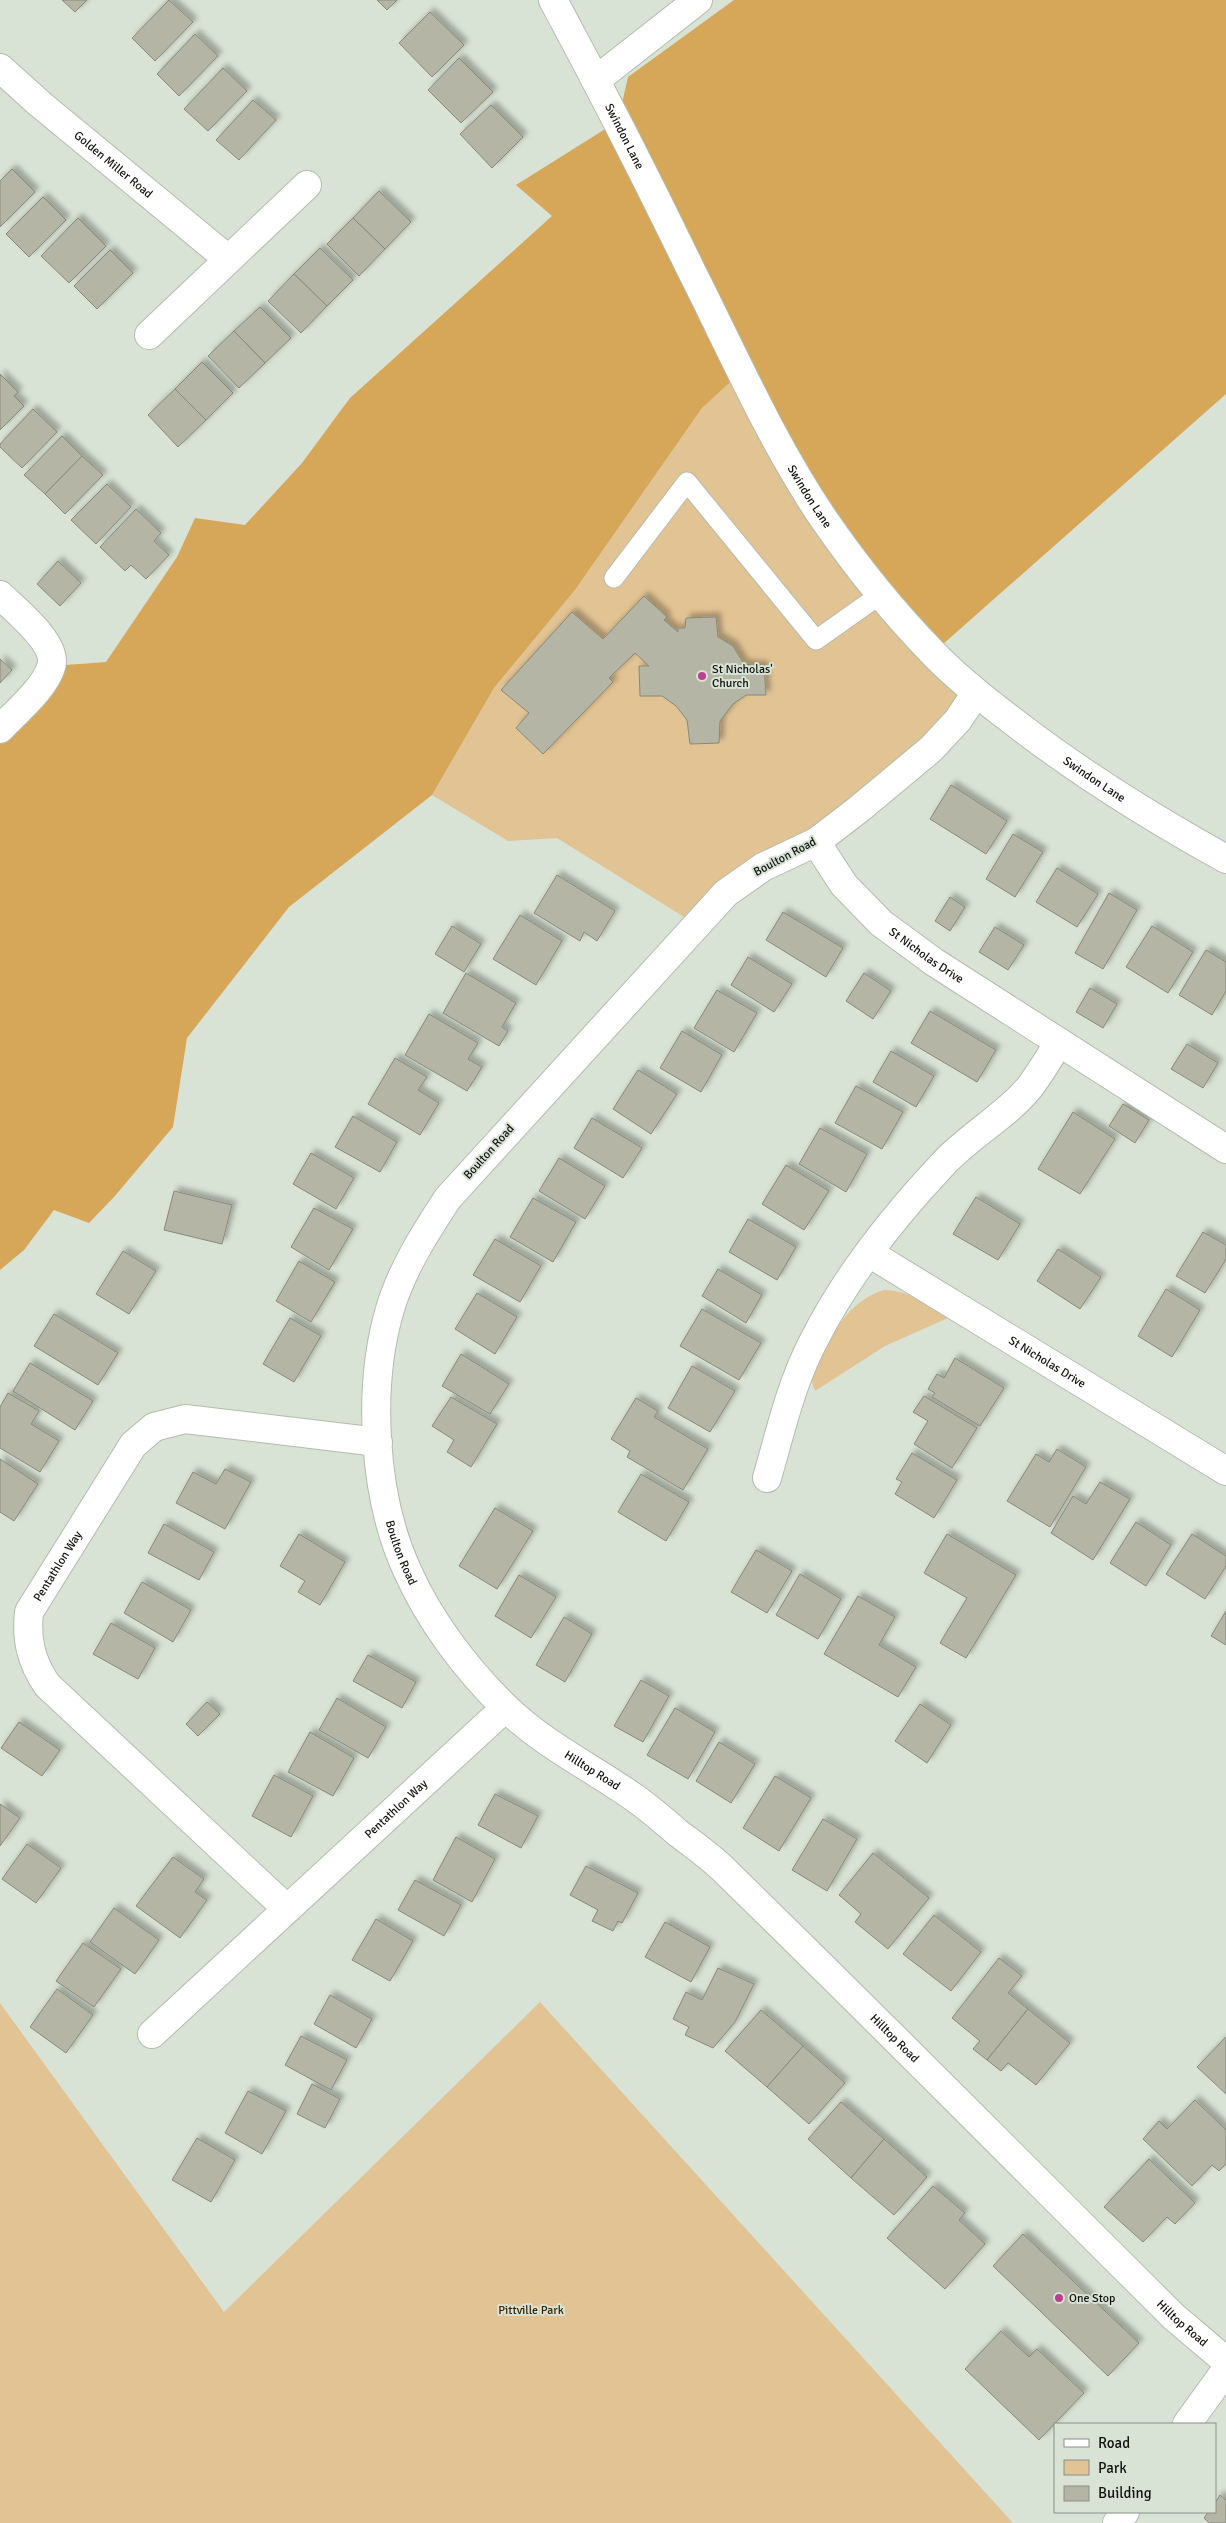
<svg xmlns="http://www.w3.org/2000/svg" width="1226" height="2523" font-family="Signika,sans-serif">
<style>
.green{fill:#e2c393}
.forest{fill:#d6a659}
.building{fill:#b4b5a5;stroke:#88897a;filter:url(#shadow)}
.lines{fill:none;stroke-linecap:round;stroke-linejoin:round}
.service-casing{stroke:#b2bcae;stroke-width:21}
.minor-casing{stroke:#b2bcae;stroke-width:30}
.tertiary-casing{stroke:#b2bcae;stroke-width:30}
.service{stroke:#fff;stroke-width:19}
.minor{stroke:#fff;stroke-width:28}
.tertiary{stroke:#fff;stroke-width:28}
.poi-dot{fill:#bc3e8c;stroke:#d8e3d5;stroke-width:2}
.labels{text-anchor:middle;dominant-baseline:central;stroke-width:4;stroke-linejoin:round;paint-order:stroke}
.street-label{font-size:12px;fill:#10140f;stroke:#d8e3d5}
.poi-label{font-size:12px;fill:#10140f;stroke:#d8e3d5;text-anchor:start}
.park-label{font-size:12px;fill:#392502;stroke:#d8e3d5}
</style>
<defs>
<filter id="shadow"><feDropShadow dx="4.5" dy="-4.5" stdDeviation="2.5" flood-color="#0004"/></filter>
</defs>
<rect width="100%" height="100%" fill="#d8e3d5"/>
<!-- green -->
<g class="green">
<path d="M741,371L976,693L958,720L697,925L557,838L508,841L432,795L494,688L575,590L702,408Z"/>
<path d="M884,1290C909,1290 927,1305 948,1318L885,1346L815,1391L810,1376C829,1342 844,1302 884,1290Z"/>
<path d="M540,2002L1013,2523H0V2003L224,2312Z"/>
</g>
<!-- forest -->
<path class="forest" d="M734,0H1226V394L933,653L865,576L741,372L702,408L575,590L494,688L432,795L289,907L187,1038L173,1127L114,1197L89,1223L54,1210L24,1250L0,1270V729L52,666L106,662L177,557L195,518L245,525L302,463L350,398L552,216L516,185L618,121L628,77Z"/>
<!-- building -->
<g class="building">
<path d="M62,0H87L75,12Z"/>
<path d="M169,0L193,22L155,61L132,38Z"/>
<path d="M377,0H397L387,10Z"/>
<path d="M430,12L464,45L432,77L399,43Z"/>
<path d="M195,34L218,56L179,96L157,74Z"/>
<path d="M459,58L493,92L461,123L428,90Z"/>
<path d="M223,68L247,91L208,131L184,109Z"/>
<path d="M253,100L276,120L239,160L216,140Z"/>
<path d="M491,105L523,137L492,168L460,134Z"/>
<path d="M12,169L35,192L0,227V181Z"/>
<path d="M379,191L411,222L385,249L353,218Z"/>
<path d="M43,197L66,220L29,257L6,234Z"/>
<path d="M78,218L106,246L69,283L41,256Z"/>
<path d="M353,218L385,249L359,276L327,244Z"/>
<path d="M320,248L353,280L327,306L294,274Z"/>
<path d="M110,250L133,273L97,309L74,286Z"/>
<path d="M294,274L327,306L301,333L268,301Z"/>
<path d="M260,307L291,338L265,363L234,331Z"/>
<path d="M234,331L265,363L239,388L208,356Z"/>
<path d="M202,362L233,393L206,420L175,389Z"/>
<path d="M0,374L18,392L14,396L24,406L0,430Z"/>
<path d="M175,389L206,420L178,447L148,415Z"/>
<path d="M33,409L57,432L22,468L0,447V444Z"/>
<path d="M62,436L82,456L45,494L24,475Z"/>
<path d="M82,456L103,475L65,514L45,494Z"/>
<path d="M107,484L131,507L96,544L71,520Z"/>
<path d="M136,509L161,533L154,541L169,555L146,579L131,565L125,571L100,547Z"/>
<path d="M58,561L81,583L60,606L37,584Z"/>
<path d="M644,596L667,617L664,620L678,632V628H685L686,618L716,617L718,637L733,646L744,664L764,666L766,695H746L733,704L720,721L719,743L690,744L687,720L676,706L662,696H640L639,666H649L635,653L609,678L613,682L543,754L516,728L529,713L501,690L572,612L603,639Z"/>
<path d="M0,659L12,670L0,683Z"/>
<path d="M951,785L1007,821L986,854L930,819Z"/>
<path d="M1013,834L1043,852L1015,897L986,879Z"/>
<path d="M1057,868L1098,894L1077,927L1036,902Z"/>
<path d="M557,875L615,911L597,941L584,932L580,941L534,913Z"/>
<path d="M1109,893L1137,910L1103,969L1075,953Z"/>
<path d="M950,897L965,907L950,931L935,921Z"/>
<path d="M783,912L843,948L826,977L766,940Z"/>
<path d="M520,915L562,941L536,985L493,959Z"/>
<path d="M452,926L481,944L464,972L435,954Z"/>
<path d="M1152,926L1193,952L1168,993L1126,967Z"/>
<path d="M995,927L1024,945L1008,970L979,952Z"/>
<path d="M1206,950L1226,962V991L1212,1015L1179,995Z"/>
<path d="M748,957L792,984L774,1012L731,985Z"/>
<path d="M466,973L516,1003L502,1027L508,1031L499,1046L443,1013Z"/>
<path d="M864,973L891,991L873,1019L846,1001Z"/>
<path d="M1090,988L1117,1004L1103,1028L1076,1012Z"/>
<path d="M717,990L757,1013L734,1052L694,1028Z"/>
<path d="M930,1011L996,1050L977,1082L911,1043Z"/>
<path d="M429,1014L478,1043L468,1059L482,1067L467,1091L405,1055Z"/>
<path d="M682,1031L722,1055L701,1092L660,1068Z"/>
<path d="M1187,1044L1218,1063L1203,1088L1171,1069Z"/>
<path d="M891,1051L934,1076L916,1107L873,1082Z"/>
<path d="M395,1058L427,1077L418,1090L439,1103L420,1135L368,1104Z"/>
<path d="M638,1070L677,1094L651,1134L613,1109Z"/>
<path d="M856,1086L903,1112L882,1149L835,1123Z"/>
<path d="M1123,1104L1149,1120L1135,1143L1109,1126Z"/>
<path d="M1073,1112L1115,1139L1080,1194L1038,1169Z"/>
<path d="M353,1116L397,1142L380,1172L335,1147Z"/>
<path d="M592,1118L642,1148L623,1178L574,1148Z"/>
<path d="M820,1128L867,1154L846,1192L799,1164Z"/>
<path d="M311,1153L354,1178L336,1209L293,1184Z"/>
<path d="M559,1158L605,1186L585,1219L539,1191Z"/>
<path d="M786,1165L829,1191L804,1230L762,1204Z"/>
<path d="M174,1191L232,1205L222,1244L164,1230Z"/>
<path d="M976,1197L1020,1224L998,1260L953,1234Z"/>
<path d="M533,1198L576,1222L553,1262L510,1237Z"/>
<path d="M314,1208L353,1229L329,1270L291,1247Z"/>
<path d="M748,1219L796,1247L777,1280L729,1252Z"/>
<path d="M1203,1232L1226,1245V1259L1205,1293L1176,1276Z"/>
<path d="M495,1239L541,1266L520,1302L473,1275Z"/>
<path d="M1058,1249L1101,1277L1080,1309L1037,1281Z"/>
<path d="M123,1251L156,1271L129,1314L96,1294Z"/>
<path d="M299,1261L335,1282L311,1322L276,1301Z"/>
<path d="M718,1269L762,1295L746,1323L702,1296Z"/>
<path d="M1166,1289L1200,1310L1172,1357L1138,1336Z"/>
<path d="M477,1293L517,1317L495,1354L455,1329Z"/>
<path d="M702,1309L761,1343L739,1380L680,1346Z"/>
<path d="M54,1314L118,1353L98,1385L34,1346Z"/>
<path d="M290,1318L321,1336L294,1382L263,1364Z"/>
<path d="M461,1354L509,1384L490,1414L442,1386Z"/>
<path d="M955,1358L1004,1388L980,1426L932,1397L935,1393L928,1389L937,1374L944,1378Z"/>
<path d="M30,1363L93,1401L75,1430L13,1391Z"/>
<path d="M692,1366L735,1391L710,1432L668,1408Z"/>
<path d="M8,1393L39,1411L31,1424L59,1441L40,1472L0,1448V1407Z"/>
<path d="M924,1396L977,1428L952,1468L914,1444L928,1421L913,1412Z"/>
<path d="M451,1397L497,1424L471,1467L447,1452L454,1440L432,1426Z"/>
<path d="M636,1398L658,1411L654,1417L708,1449L683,1490L627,1457L630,1451L611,1439Z"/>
<path d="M1057,1449L1086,1467L1050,1527L1007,1501L1036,1454L1049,1462Z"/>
<path d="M912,1453L957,1480L934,1518L895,1494L902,1482L896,1479Z"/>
<path d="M0,1459L38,1484L14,1521L0,1512Z"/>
<path d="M225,1469L251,1482L225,1529L176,1503L193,1472L216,1484Z"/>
<path d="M641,1474L689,1502L666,1541L618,1512Z"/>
<path d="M1100,1482L1130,1499L1093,1560L1051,1533L1073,1496L1086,1504Z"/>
<path d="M495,1508L533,1531L497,1589L459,1566Z"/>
<path d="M1136,1522L1171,1545L1146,1586L1110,1563Z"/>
<path d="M164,1524L214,1552L199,1580L148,1553Z"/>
<path d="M299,1534L345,1562L320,1605L298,1592L305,1581L280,1566Z"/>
<path d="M947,1534L1016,1575L966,1658L940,1643L967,1598L924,1573Z"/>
<path d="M1192,1534L1226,1556V1566L1205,1599L1166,1574Z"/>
<path d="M756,1550L792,1571L767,1613L731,1592Z"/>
<path d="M800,1574L841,1599L818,1639L776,1615Z"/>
<path d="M519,1575L556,1597L531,1638L495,1616Z"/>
<path d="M142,1582L191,1610L173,1642L124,1613Z"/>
<path d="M858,1596L895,1617L879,1645L916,1667L898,1697L824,1654Z"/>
<path d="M1226,1611V1645L1211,1636Z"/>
<path d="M564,1617L592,1634L565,1682L536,1665Z"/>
<path d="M111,1623L155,1648L138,1679L93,1654Z"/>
<path d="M368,1655L416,1682L402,1708L353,1681Z"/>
<path d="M641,1680L669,1696L643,1742L614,1726Z"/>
<path d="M337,1698L386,1727L368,1758L319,1730Z"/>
<path d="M207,1702L220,1714L198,1736L186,1724Z"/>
<path d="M920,1704L951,1725L927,1763L895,1741Z"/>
<path d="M675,1708L715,1732L688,1779L647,1755Z"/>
<path d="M19,1722L60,1750L42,1776L1,1748Z"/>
<path d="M310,1732L354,1758L333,1796L288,1772Z"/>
<path d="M719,1742L755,1764L731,1803L696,1781Z"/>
<path d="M274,1775L313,1796L291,1837L252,1816Z"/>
<path d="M775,1776L811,1798L779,1851L743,1828Z"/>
<path d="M495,1794L538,1816L521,1848L478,1825Z"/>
<path d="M0,1804L20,1818L0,1846Z"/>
<path d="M823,1819L857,1839L827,1891L792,1870Z"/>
<path d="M456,1837L495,1859L472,1902L433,1880Z"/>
<path d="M27,1844L61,1868L36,1903L2,1879Z"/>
<path d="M873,1853L929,1898L888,1949L855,1922L861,1914L839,1895Z"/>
<path d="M173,1857L204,1879L195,1892L207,1900L180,1938L136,1906Z"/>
<path d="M586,1866L638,1893L622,1923L618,1921L613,1931L592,1921L598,1910L570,1895Z"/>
<path d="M415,1880L461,1905L444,1936L398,1910Z"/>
<path d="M114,1908L159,1940L135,1974L90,1942Z"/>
<path d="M934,1915L981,1952L951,1991L903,1954Z"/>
<path d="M376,1919L413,1941L390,1981L352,1960Z"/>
<path d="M665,1922L710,1947L691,1982L645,1957Z"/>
<path d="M83,1943L121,1969L94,2007L56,1981Z"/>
<path d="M999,1958L1022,1976L1008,1993L1028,2009L987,2060L973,2049L980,2041L952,2018Z"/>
<path d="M718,1968L754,1984L735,2022L713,2048L685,2035L689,2027L673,2019L686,1992L702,2000Z"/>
<path d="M57,1989L93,2015L66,2053L30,2027Z"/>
<path d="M330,1995L372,2019L356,2048L314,2024Z"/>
<path d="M1028,2009L1070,2043L1036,2085L1008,2063L1001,2071L987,2060Z"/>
<path d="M761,2010L803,2046L767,2087L725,2051Z"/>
<path d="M301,2036L347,2060L331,2090L285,2065Z"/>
<path d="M1226,2037V2094L1197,2067Z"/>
<path d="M803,2046L845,2083L809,2124L767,2087Z"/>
<path d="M312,2084L340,2099L325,2128L297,2114Z"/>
<path d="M248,2091L286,2111L262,2154L225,2133Z"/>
<path d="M1195,2100L1226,2130V2164L1219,2171L1212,2165L1192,2186L1143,2139L1159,2121L1167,2129Z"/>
<path d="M841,2102L884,2139L851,2178L808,2139Z"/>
<path d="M197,2138L235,2160L211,2202L172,2180Z"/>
<path d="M884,2139L927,2177L894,2215L851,2178Z"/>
<path d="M1149,2159L1195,2203L1175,2224L1167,2217L1143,2242L1104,2207Z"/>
<path d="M933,2186L965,2213L959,2220L985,2244L945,2289L887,2238Z"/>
<path d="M1023,2234L1139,2343L1108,2376L993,2266Z"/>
<path d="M1001,2331L1029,2357L1037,2349L1084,2393L1039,2440L965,2369Z"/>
<path d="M1220,2495L1226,2500V2523H1209L1204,2518L1208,2512H1215V2503Z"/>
</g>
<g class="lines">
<defs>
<path id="service" d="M614,578L687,482L816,640L881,594"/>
<g id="minor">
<path id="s1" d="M0,68L40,104L228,259"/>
<path d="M596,80L698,0"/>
<path d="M149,335L307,185"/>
<path d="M0,595C15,610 59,644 51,667C45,688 15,713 0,729"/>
<path id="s2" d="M976,693L958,720L931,749L859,809L816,842L763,867L726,893L448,1198C425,1233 402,1269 390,1309C367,1387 373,1496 407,1570C429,1620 466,1669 505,1707C543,1744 589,1766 632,1796C648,1807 663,1820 678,1833C695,1846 714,1859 729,1875C879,2021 1026,2170 1174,2317L1226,2361"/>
<path id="s3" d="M816,842L844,885L881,923L934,962L1226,1149"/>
<path id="s4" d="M869,1253L1226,1471"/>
<path d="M767,1478C780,1433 791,1384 813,1342C846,1276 894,1216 944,1163C969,1136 1007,1115 1029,1088C1040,1074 1049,1058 1058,1044"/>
<path id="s5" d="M286,1908L47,1685C31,1661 26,1640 29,1612L133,1445L154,1427L185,1419L378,1442"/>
<path id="s6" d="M152,2034L505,1708"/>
</g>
<g id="tertiary">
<path id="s7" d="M553,0C601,89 647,179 691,270C733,353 771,441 823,518C856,566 893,612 933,653C958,679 986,701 1014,722C1081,774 1152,818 1226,859"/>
<path d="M1187,2424L1226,2370"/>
<path d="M1117,2523L1125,2512"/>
</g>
</defs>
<!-- service casing -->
<use href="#service" class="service-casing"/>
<!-- minor casing -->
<use href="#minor" class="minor-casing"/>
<!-- tertiary casing -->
<use href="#tertiary" class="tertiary-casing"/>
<!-- service -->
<use href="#service" class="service"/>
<!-- minor -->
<use href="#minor" class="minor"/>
<!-- tertiary -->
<use href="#tertiary" class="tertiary"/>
</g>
<!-- markers -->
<g class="poi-dot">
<circle cx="702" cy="676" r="5"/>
<circle cx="1059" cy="2298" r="5"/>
</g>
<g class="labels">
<!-- street labels -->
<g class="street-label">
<text stroke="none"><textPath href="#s7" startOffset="154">Swindon Lane</textPath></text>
<text stroke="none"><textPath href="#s1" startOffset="149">Golden Miller Road</textPath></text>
<text stroke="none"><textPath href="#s7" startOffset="559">Swindon Lane</textPath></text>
<text stroke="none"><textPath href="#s7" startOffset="964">Swindon Lane</textPath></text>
<text transform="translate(785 857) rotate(-28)">Boulton Road</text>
<text stroke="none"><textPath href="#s3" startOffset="160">St Nicholas Drive</textPath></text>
<text transform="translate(489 1152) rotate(-48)">Boulton Road</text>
<text stroke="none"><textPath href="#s4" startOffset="209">St Nicholas Drive</textPath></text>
<text stroke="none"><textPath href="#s2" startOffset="1110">Boulton Road</textPath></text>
<text stroke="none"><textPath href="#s5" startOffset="458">Pentathlon Way</textPath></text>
<text stroke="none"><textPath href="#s2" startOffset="1406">Hilltop Road</textPath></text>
<text stroke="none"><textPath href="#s6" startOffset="332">Pentathlon Way</textPath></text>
<text stroke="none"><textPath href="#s2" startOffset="1811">Hilltop Road</textPath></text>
<text stroke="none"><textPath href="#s2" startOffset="2216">Hilltop Road</textPath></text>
</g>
<!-- poi labels -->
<g class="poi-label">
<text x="712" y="669">St Nicholas'<tspan x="712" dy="14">Church</tspan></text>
<text x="1069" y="2298">One Stop</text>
</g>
<!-- park labels -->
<g class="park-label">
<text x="531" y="2310">Pittville Park</text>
</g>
</g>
<!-- legend -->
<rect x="1054" y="2423" width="162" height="90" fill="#d8e3d5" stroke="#889086"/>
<rect x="1064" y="2439" width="25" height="8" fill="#ffffff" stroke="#889086"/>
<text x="1098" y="2448" font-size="15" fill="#10140f">Road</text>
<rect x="1064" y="2460" width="25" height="15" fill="#e2c393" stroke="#889086"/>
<text x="1098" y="2473" font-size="15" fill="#10140f">Park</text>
<rect x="1064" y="2486" width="25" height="15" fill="#b4b5a5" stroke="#889086"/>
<text x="1098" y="2498" font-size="15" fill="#10140f">Building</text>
</svg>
